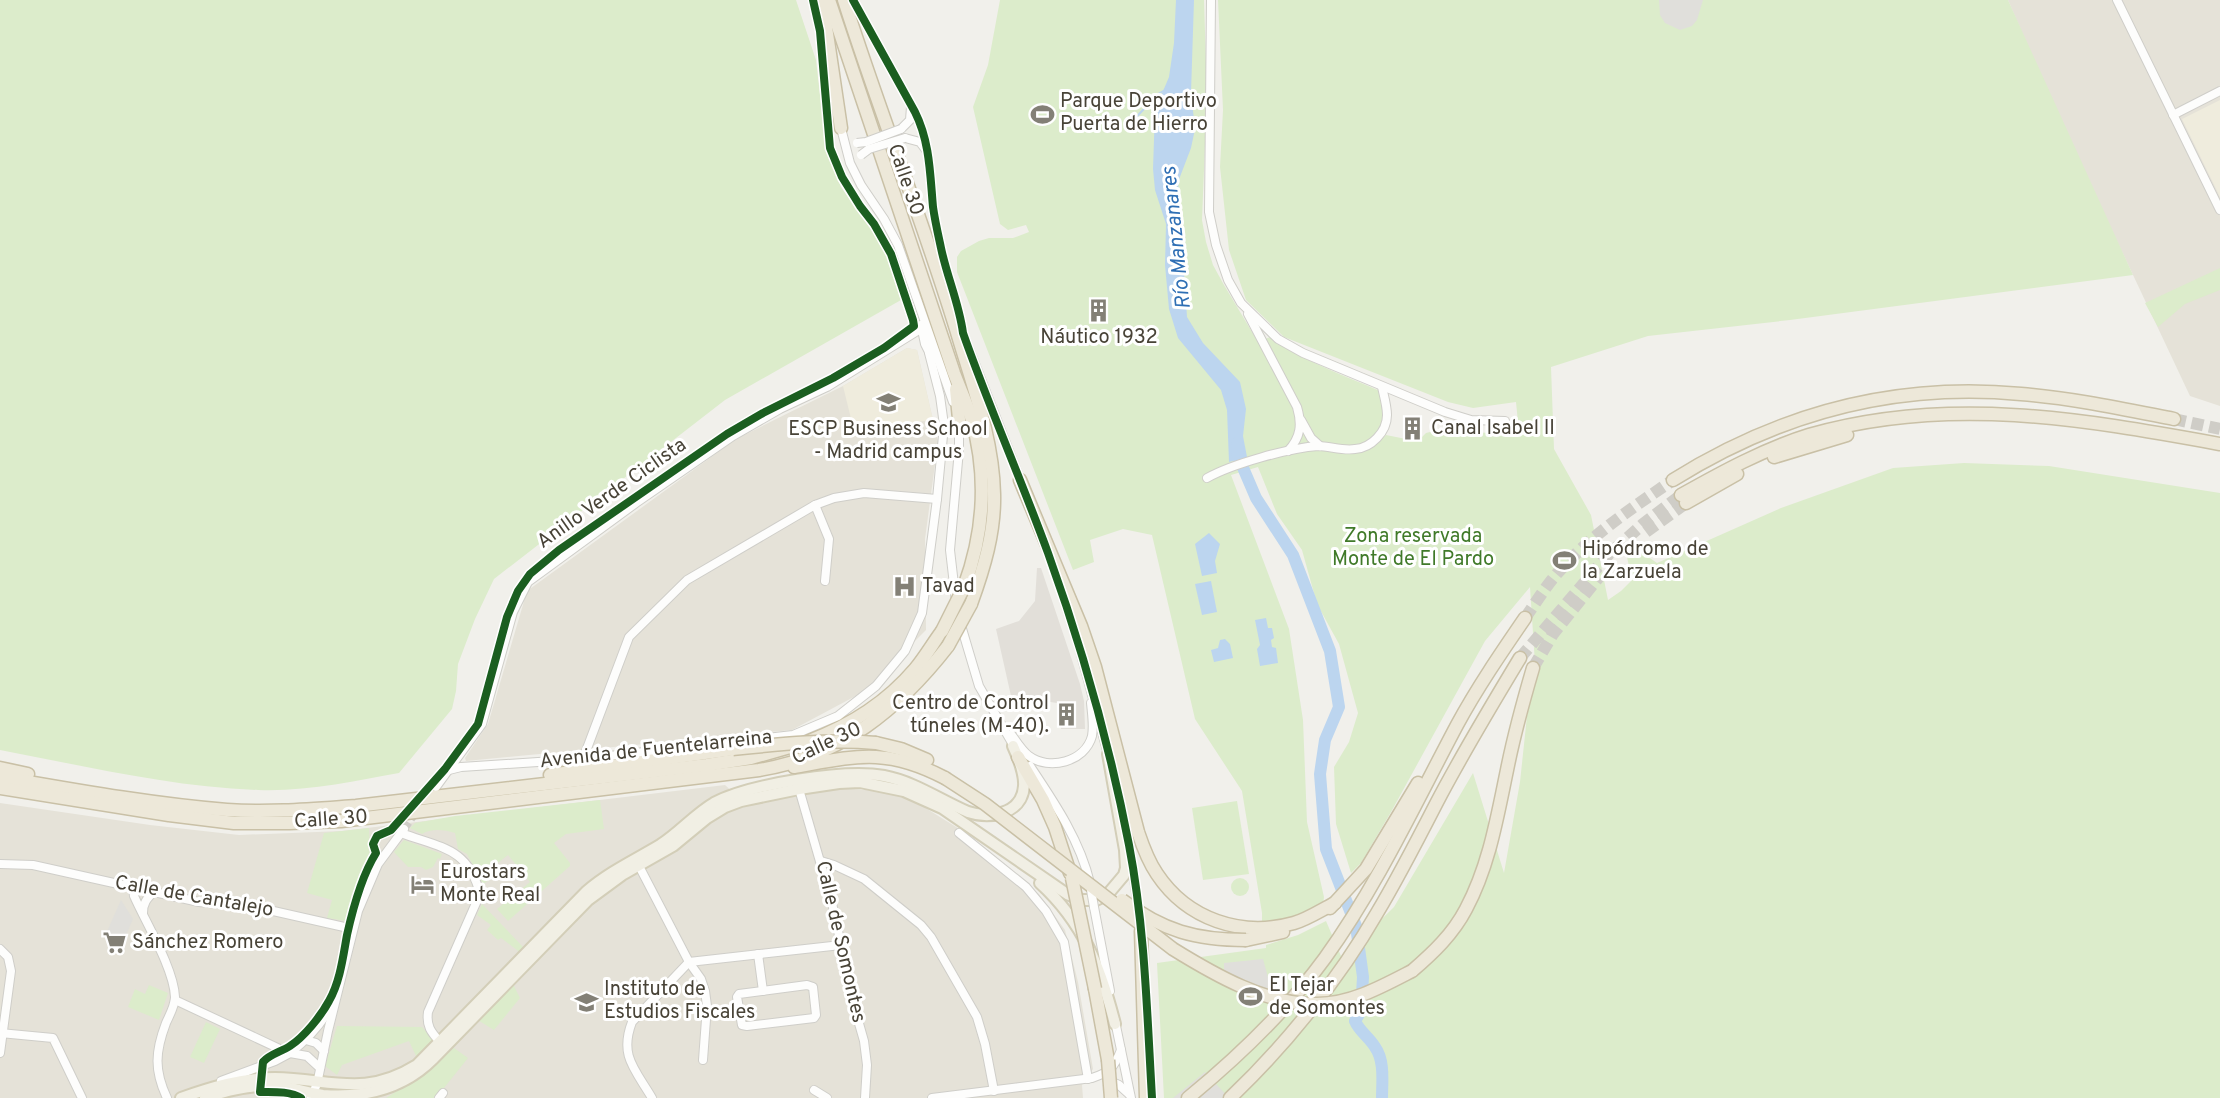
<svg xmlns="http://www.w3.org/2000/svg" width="2220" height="1098" font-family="Overpass,sans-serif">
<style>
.residential{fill:#e5e2d8}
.industrial{fill:#e2dfd9}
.education{fill:#efecdd}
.green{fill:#dceccb}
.parking{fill:#e0dfdb}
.water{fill:#bcd5ef}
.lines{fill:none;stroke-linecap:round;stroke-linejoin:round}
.stream{stroke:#bcd5ef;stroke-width:2}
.river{stroke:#bcd5ef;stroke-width:12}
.minor-tunnel{stroke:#cfcdc7;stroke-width:8;stroke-dasharray:8 4;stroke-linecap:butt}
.highway-tunnel{stroke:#cfcdc7;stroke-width:12;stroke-dasharray:12 6;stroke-linecap:butt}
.minor-casing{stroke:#cfcec9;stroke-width:10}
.major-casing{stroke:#d3ceb8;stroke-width:14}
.highway-casing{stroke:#c9c0a6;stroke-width:15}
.minor{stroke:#fdfdfc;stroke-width:8}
.major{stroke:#f1efe4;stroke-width:10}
.highway{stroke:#ede8d9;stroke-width:12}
.minor-bridge-casing{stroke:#cfcec9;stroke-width:10;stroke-linecap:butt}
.highway-bridge-casing{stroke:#c9c0a6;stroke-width:15;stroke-linecap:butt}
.minor-bridge{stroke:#fdfdfc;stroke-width:8}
.highway-bridge{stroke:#ede8d9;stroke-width:12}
.cycleway-casing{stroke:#fff;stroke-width:11}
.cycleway{stroke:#1b5e20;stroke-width:8}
.labels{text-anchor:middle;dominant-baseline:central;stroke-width:6;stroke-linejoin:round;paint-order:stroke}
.poi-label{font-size:20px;fill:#484337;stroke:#fff;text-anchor:start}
.street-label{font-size:20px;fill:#484337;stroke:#fff}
.park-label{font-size:20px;fill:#407a29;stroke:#fff}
.water-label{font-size:21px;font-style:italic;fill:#2f6fb4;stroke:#fff}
</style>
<rect width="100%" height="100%" fill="#f1f0eb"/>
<!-- residential -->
<g class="residential">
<path d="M2008,0H2220V406L2190,396L2061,122Z"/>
<path d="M907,348L917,350L938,442L925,539L926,630L865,691L792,730L466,761L465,758L488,724L527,591L736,439L843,386Z"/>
<path d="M725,785L747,805L842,788L889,792L919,804L969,835L1004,864L1039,894L1065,930L1078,982L1093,1069L1082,1085L1083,1098H0V803L150,825L239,835L342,831Z"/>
</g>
<!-- industrial -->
<path class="industrial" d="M1037,568H1041L1080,684L1084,701L1085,729H1061L1057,703L1011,696L996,629L1019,621L1035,601Z"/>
<!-- education -->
<g class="education">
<path d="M2220,100V197L2182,119Z"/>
<path d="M907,348L917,350L933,420L897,424L855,435L843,386Z"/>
</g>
<!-- green -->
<g class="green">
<path d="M0,0H796L816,60L826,147L841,187L884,248L901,300L725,400L494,579L475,619L458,664L456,691L452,709L399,773C355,781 304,792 258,790C171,787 85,766 0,750Z"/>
<path d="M1000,0H1204L1207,94L1202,220L1206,242L1213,265L1224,285L1258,342L1270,337C1303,361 1343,375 1380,391L1389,417L1377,443L1386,435L1411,440L1420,439L1426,433L1458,425L1469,431V433L1519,432L1516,402L1473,408L1448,402L1284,337L1246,300L1229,250L1220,167L1223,110L1218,0H2008L2133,275L1790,320L1648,336L1551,367L1554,449L1591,515L1608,600L1621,591L1632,580L1627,557L1637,549L1657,563L1781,508L1893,468L1964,463L2049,466L2220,493V1098H1164L1157,963L1266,948V945L1298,935L1326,921L1341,956L1345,973L1344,956L1394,907L1473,773L1504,873L1520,782L1527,716L1536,679L1530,587L1485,641L1391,812L1361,863L1351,873L1336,824L1334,767L1349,742L1358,713L1339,644L1317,604L1302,550L1277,514L1258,467L1231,475L1289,629L1303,720L1307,822L1324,897L1323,905L1304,915L1262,925V913L1242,791L1195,719L1152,535L1123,529L1090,540L1094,562L1073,570L957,272V257L961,251L979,241L989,238H1013L1029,232L1026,225L1008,230L1000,224L973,107L988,65Z"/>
<path d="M2220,268V290L2185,304L2158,327L2145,303Z"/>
<path d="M600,800L604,829L566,834L554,843L570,863V866L508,921L497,909L530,882L508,855L484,874L489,880L483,884L467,854L458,849L455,833C444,830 432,828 422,834L410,828L415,823L455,816Z"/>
<path d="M1237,801L1249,874L1203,880L1192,808Z"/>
<path d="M369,828L370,852L347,921L327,918L332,900L307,893L324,833Z"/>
<path d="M404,840L442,854L440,859L438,858L433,867L426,870L421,867H408L394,852Z"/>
<circle cx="1240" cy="887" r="9"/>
<path d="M482,904L524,948L521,953L501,938L498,940L487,930L491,925L477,915Z"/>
<path d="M512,982L520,998L494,1030L476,1019Z"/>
<path d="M149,985L168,993L159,1020L128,1007L135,989L145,994Z"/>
<path d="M206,1022L220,1029L204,1063L190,1057Z"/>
<path d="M337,1026L422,1027L436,1042L417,1058L409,1041L342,1065L337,1075L325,1066Z"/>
<path d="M454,1048L468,1058L436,1098H386L419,1077Z"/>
</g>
<!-- parking -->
<g class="parking">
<path d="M1659,0H1703L1697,20L1692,26L1680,30L1665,23L1660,15Z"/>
<path d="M121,900L133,919L123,942L105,936Z"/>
<path d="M1263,959L1272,992L1224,974V963Z"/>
<path d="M1205,1072L1229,1098H1173Z"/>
</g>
<!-- water -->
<g class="water">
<path d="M1176,0H1194L1191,93L1195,129L1191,148L1178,182L1187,317L1203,343L1240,382L1246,409L1243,436L1247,457L1229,462L1227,410L1221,390L1178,338L1169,309L1165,265L1166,224L1155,190L1153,169L1155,110L1169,77L1174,43Z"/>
<path d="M1209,533L1220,544L1215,561L1217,573L1202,576L1195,544Z"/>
<path d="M1211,581L1217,612L1202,615L1195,584Z"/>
<path d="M1266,618L1268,628H1272L1274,638L1271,640L1272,647L1276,648L1278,663L1260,666L1257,649L1260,645L1255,620Z"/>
<path d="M1225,639L1230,644L1233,658L1214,662L1211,650L1218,648L1220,640Z"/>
</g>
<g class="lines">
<!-- stream -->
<path class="stream" d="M1126,128L1158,94L1165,90"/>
<!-- river -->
<path class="river" d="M1237,443L1238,456L1256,498L1293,555L1330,651L1339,707L1325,740L1320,774L1326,849L1356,926L1363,977L1361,1011L1355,1021C1359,1031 1369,1037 1375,1047C1385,1061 1382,1082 1382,1098"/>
<!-- minor-tunnel -->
<path class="minor-tunnel" d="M404,829L416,812"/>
<!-- highway-tunnel -->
<g class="highway-tunnel">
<path d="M2174,419L2220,429"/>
<path d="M1646,532L1686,503"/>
<path d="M1525,618C1535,604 1544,589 1555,576C1587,538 1632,508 1673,480"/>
<path d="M1520,658L1608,555L1643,524L1681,495"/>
<path d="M1533,668L1553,634L1599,577"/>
</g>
<defs>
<g id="minor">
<path d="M853,0L915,112C930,142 930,174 933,207C935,221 938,234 941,248C947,277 959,303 963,333L1022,484"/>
<path d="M1211,0L1209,212L1216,245L1228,280L1241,303L1278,339L1303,353L1445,412L1471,420L1505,421"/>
<path d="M2117,0L2220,210"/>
<path d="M2173,115L2220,91"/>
<path d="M841,128L850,163L861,185L884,219L898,245L953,402"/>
<path d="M901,129L910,120L911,107"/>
<path d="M905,138L920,142L926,150"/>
<path d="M1248,314L1297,407C1302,424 1301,437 1288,451"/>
<path d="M921,325L925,344L931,356"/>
<path d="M1301,420L1311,438L1320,446"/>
<path d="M1207,478C1232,464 1289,448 1318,446C1330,446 1342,451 1355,449C1371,448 1387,432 1387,415C1387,406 1384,396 1382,387"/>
<path d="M815,505L829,539L825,581"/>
<path d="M1061,591L1079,647L1109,758"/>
<path d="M956,602L950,550L959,450V425"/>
<path d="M960,622L979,686L1015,748"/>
<path d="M1011,734C1016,741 1022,751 1029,756C1049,771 1085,762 1092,736C1094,726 1092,714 1091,703"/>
<path d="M583,759L629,637L687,580L815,505L834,498L864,493L937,499"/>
<path d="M1030,766C1054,802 1080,840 1090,883"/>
<path d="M449,770L461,767L583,759L793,735L838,716L876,686L905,651L922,613L937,499L944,425L940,396L929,353"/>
<path d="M436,787L482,724L513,612L528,582L636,503L733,436L780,409L827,387L922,328"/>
<path d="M799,789L832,903L854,1006L864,1041L867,1065L865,1098"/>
<path d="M401,833C441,848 468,847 480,894L428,1012C426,1026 431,1032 440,1042"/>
<path d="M959,833L1026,887L1046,911L1064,942L1088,1079"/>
<path d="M1129,843L1139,914"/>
<path d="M821,861L834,865L864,879L921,925L931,937L977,1017L985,1044L994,1091"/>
<path d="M0,864L33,865L199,902L260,908L353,929"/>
<path d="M639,866L689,962L701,979L705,991L707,1006L703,1060"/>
<path d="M133,888L134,896C146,923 174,969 175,997C175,1006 169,1016 166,1023C155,1052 154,1070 167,1098"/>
<path d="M1094,907L1110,991"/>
<path d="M143,913C143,903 147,898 154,892"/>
<path d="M0,949L8,957L11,971L0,1053"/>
<path d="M758,954L763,991"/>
<path d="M807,985L813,987L816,1015L814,1018L747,1026L742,1025L737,997L739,994Z"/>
<path d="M175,1000L282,1050L283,1056"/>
<path d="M1115,1021L1131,1098"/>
<path d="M0,1033L53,1038L82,1098"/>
<path d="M306,1040L316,1043L324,1051"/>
<path d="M290,1053C308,1039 321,1025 332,1005"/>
<path d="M1108,1080L1119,1085L1130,1095"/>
<path d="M221,1081L275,1061L290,1053L307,1056L320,1068"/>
<path d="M814,1090L827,1098"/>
<path d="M311,1097L317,1084L328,1031L358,911L378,864L404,829"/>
<path d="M439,1098L443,1093"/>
<path d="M652,1098C635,1069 619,1056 632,1022L689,962L841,945"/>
<path d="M932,1098L1092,1078C1110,1072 1114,1068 1121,1050"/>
</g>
<g id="major">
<path d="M1040,883C1084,923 1101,969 1115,1024"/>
<path d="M181,1098C212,1087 242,1078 275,1078C331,1079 364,1098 417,1065L587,891C609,872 635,860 660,845C679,833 695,814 714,803C750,784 845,769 884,776C915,782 940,800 968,812C989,819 1022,815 1024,786C1025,774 1018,757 1013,746"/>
<path d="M205,1098C228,1090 253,1084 278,1086C294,1088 308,1093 323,1095C366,1098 403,1089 433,1059L588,900L622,875L673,846L707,818L725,807L741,801L799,789L839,783L860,782L904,791L942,808L1067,894L1082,900H1096L1108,894L1124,875L1126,868L1125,850L1108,754"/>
</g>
<g id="highway">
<path d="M822,0L841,128"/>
<path d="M829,0L954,373C960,389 967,404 972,420C988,477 984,533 964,587"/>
<path d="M844,0C880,114 925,225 959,339C974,389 993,441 994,494C995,532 984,568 971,604"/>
<path d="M956,389L960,429"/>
<path d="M1774,457L1847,435"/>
<path d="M1020,480L1081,626L1095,667L1138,832C1143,847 1148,861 1157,874C1187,919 1241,938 1294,923C1308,919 1321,910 1335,903"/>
<path d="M1673,480C1780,413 1894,382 2021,394C2072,398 2123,409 2174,419"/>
<path d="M1681,495C1722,472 1764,449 1809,435C1948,395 2082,419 2220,444"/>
<path d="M1686,503L1737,474"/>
<path d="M809,741C849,726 887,702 915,669C925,657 933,643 942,631"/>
<path d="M876,743L901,749L927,760"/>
<path d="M1018,757L1043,800L1055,827L1070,873"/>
<path d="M794,767C856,756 886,747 945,778"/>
<path d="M0,768L28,774"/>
<path d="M550,775L733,749"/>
<path d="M0,777C75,790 152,804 227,810C270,813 313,809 356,806L707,765L751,758L790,747"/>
<path d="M0,788L169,815L234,823H289L341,821L759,770C840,757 899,709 948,646"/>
<path d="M1330,908L1366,869L1418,783"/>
<path d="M1141,931L1146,1098"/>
<path d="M1246,940L1283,932"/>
<path d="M1412,971C1433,953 1453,934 1466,909C1489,866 1497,818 1507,770C1514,735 1523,702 1533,668"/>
<path d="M1095,989L1108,1060"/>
<path d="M1188,1098C1238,1057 1287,1010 1325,958C1377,886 1415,804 1457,725C1477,688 1501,653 1525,618"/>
<path d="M1230,1098C1285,1046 1339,979 1377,913C1398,878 1417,841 1436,804C1462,754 1491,706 1520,658"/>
</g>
</defs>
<!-- minor casing -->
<use href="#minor" class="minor-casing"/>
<!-- major casing -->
<use href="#major" class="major-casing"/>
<!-- highway casing -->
<use href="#highway" class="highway-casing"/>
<!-- minor -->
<use href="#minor" class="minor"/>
<!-- major -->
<use href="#major" class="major"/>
<!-- highway -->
<use href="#highway" class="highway"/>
<defs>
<g id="minor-bridge">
<path d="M857,143L866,142L901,129"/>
<path d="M861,155L869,149L905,138"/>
<path d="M1091,890L1094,907"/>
</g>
<g id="highway-bridge">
<path d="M942,631L964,587"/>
<path d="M948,646L971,604"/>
<path d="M733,749C781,744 828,739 876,743"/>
<path d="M945,778L985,804L1173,949C1215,975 1267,1005 1317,1004C1351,1004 1383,986 1412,971"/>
<path d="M1072,878L1095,989"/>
<path d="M1122,900C1163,931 1196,940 1246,940"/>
<path d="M1108,1060L1111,1098"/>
</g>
</defs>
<!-- minor-bridge casing -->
<use href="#minor-bridge" class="minor-bridge-casing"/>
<!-- highway-bridge casing -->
<use href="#highway-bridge" class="highway-bridge-casing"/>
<!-- minor-bridge -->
<use href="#minor-bridge" class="minor-bridge"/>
<!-- highway-bridge -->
<use href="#highway-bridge" class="highway-bridge"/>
<defs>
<g id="cycleway">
<path d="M853,0L915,112C930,142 930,174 933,207C935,221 938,234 941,248C947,277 959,303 963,333C989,407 1021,479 1048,553C1082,647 1110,747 1129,845C1145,928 1147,1014 1152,1098"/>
<path d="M301,1098C291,1091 273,1092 260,1092L263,1062C270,1054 281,1052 290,1046C304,1037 321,1016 329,1001C340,982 343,957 347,935C353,908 361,877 376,853L373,844L377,836L391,830L445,769L478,724L507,617L518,591L530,574L559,550L727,434L763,413L833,378L884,348L914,326L913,320L891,254L874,224L860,206L842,177L830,148L820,31L813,0"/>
</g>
</defs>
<!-- cycleway casing -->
<use href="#cycleway" class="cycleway-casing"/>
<!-- cycleway -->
<use href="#cycleway" class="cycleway"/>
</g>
<!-- icons -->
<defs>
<symbol id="stadium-bare" viewBox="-9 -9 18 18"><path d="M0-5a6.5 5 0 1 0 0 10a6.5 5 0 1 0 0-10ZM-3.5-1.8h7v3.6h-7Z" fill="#838076" stroke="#fff" stroke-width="2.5" paint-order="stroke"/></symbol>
<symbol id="building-bare" viewBox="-9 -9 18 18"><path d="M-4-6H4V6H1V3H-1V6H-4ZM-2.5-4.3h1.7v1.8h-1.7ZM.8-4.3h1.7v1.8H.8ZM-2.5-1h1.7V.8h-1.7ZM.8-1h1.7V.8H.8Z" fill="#838076" stroke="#fff" stroke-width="2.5" paint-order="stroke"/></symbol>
<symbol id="university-bare" viewBox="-9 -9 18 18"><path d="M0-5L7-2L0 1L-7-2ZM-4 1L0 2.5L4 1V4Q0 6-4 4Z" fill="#838076" stroke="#fff" stroke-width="2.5" paint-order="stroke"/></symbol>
<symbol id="hospital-bare" viewBox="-9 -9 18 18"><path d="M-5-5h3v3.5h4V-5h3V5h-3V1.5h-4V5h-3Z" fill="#838076" stroke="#fff" stroke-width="2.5" paint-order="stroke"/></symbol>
<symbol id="hotel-bare" viewBox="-9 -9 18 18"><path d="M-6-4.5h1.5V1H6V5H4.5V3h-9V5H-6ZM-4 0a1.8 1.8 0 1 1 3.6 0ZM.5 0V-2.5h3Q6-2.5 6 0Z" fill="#838076" stroke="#fff" stroke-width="2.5" paint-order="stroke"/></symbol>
<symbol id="supermarket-bare" viewBox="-9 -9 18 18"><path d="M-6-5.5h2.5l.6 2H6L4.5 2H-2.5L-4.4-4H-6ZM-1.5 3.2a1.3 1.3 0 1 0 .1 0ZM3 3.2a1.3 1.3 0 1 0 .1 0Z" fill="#838076" stroke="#fff" stroke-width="2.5" paint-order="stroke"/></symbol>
</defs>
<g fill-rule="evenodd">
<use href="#stadium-bare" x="1026" y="98" width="33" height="33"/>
<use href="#building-bare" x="1082" y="294" width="33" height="33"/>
<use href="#university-bare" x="872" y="386" width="33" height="33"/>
<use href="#building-bare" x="1396" y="412" width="33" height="33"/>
<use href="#stadium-bare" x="1548" y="544" width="33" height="33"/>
<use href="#hospital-bare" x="888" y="570" width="33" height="33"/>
<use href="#building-bare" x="1050" y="698" width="33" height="33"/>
<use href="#hotel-bare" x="406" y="868" width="33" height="33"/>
<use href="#supermarket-bare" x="98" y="926" width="33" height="33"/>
<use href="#stadium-bare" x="1234" y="980" width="33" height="33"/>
<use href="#university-bare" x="570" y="986" width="33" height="33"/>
</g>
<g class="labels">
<!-- poi labels -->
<g class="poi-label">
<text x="1060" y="102">Parque Deportivo<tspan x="1060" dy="23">Puerta de Hierro</tspan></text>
<text x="1099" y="338" text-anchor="middle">Náutico 1932</text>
<text x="1431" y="429">Canal Isabel II</text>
<text x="888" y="430" text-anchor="middle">ESCP Business School<tspan x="888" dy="23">- Madrid campus</tspan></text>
<text x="1582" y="550">Hipódromo de<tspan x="1582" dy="23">la Zarzuela</tspan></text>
<text x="922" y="587">Tavad</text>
<text x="1049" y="704" text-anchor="end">Centro de Control<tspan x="1049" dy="23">túneles (M-40).</tspan></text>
<text x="440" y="873">Eurostars<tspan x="440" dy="23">Monte Real</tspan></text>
<text x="132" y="943">Sánchez Romero</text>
<text x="1269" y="986">El Tejar<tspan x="1269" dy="23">de Somontes</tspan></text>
<text x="604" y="990">Instituto de<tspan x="604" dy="23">Estudios Fiscales</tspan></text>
</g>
<!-- street labels -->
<g class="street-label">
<text transform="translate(905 180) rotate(71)">Calle 30</text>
<text transform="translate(612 494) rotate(-35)">Anillo Verde Ciclista</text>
<text transform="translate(827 744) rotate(-25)">Calle 30</text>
<text transform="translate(656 750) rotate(-6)">Avenida de Fuentelarreina</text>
<text transform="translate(331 820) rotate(-4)">Calle 30</text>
<text transform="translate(194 897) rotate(10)">Calle de Cantalejo</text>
<text transform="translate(840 942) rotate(77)">Calle de Somontes</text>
</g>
<!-- park labels -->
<g class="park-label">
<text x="1413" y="537">Zona reservada<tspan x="1413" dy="23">Monte de El Pardo</tspan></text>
</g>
<!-- water labels -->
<g class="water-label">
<text transform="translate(1177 238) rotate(-96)">Río Manzanares</text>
</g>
</g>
</svg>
